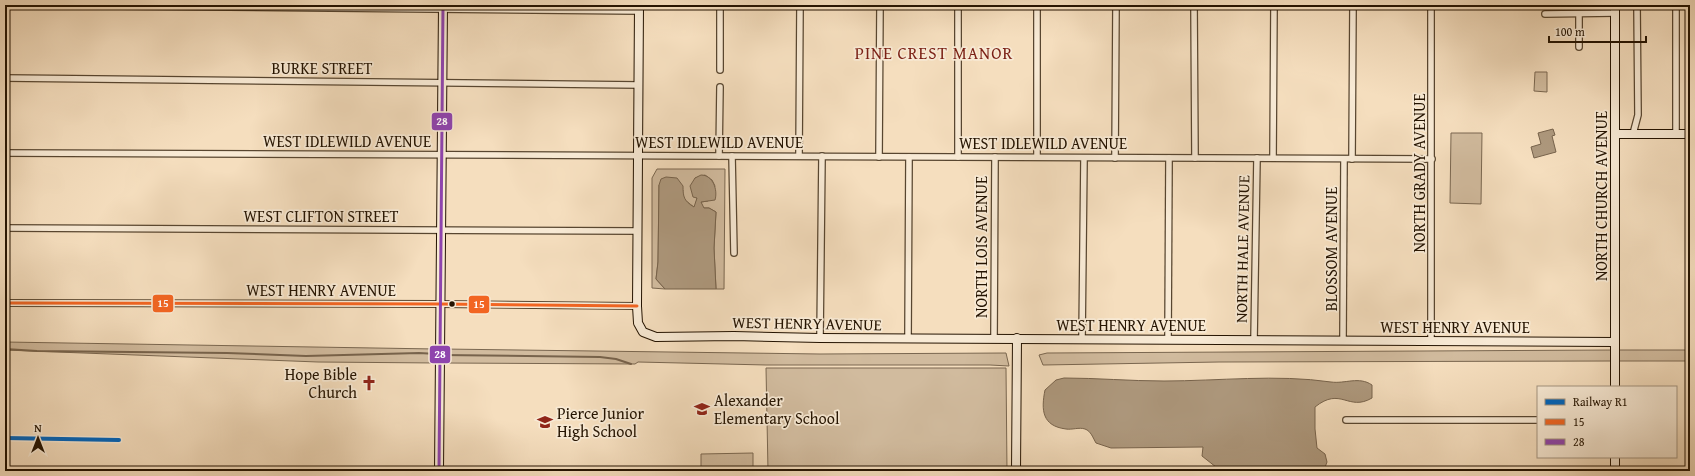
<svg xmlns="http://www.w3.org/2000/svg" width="1695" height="476" font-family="'Gentium Book Plus',serif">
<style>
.green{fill:#d1bb9e;stroke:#7a6750}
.water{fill:#ae997e;stroke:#77634c}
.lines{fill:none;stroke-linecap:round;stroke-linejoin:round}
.stream{stroke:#77634c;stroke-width:2}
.street-casing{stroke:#584630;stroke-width:8}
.secondary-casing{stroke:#241301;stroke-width:10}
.street{stroke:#f8ead5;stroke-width:5.5}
.secondary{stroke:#f8ead5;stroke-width:8}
.bus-1-casing{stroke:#f8ead5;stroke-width:6}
.bus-2-casing{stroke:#f8ead5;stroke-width:6}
.bus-1{stroke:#f26522;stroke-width:3}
.bus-2{stroke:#8e44ad;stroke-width:3}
.rail-1-casing{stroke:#f8ead5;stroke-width:7}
.rail-1{stroke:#0065bd;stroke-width:4}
.bus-dot{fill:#241301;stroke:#f8ead5;stroke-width:1.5}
.labels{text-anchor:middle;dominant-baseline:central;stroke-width:3.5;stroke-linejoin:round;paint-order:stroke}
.street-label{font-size:16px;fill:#241301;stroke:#f8ead5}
.poi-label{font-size:16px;fill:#241301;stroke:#f8ead5;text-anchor:start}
.neighbourhood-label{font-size:17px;letter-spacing:1px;fill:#7a1f14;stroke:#f8ead5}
.line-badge{stroke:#f8ead5;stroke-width:1.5}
.badge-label{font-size:11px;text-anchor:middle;font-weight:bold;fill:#fff}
</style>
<rect width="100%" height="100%" fill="#f5debe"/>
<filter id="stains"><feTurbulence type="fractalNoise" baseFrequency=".005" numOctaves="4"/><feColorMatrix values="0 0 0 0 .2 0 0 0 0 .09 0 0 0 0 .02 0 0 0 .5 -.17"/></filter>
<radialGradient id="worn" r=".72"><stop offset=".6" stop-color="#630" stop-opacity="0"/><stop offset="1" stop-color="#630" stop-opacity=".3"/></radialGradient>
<!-- green -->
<g class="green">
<path d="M1535,72H1547V92L1534,91Z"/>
<path d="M1451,133H1482L1481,204L1450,203Z"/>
<path d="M657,169H725L724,289H716L714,248L716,212L709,208H703L701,202L708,201L715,186L712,180L705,175L695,178L697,198L695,208L685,200L682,193L683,190L659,185L658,262L656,279L665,289L652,288V178Z"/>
<path d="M5,342L436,349V363L318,362L5,350Z"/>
<path d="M443,349L820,354L1006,353L1009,366L990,365H766L638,362L635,364L443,363Z"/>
<path d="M1612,350V361L1219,362L1043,365L1039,355L1047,353Z"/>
<rect x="1618" y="350" width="72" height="11"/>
<path d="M766,368H1006L1007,471H768Z"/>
<path d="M753,453V471H701V454Z"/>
</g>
<!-- water -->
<g class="water">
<path d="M1553,129L1555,135L1552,136L1556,152L1534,158L1531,147L1541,144L1538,133Z"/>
<path d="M701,175C713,175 718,190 715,200L701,202L704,208H709L716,212L714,248L716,289H665L656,279L658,262L659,185L661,179L666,177L677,178L683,186C683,197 684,201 694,207L697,198L693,197L690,186L695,178Z"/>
<path d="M1064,378C1097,378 1130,381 1164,381C1218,381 1277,374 1331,382C1345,384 1359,376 1372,385V398C1348,412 1341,386 1315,407V429L1317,448L1325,454L1327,462L1324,470L1320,471H1221L1202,456L1203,447L1111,448L1096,443C1093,438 1091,431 1085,429C1079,427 1072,430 1066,429C1042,426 1041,410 1045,390L1056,380Z"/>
</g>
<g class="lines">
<!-- stream -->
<g class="stream">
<path d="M5,349L37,351L227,353L306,356L419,353L437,354"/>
<path d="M441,355L600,357L616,359L631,364"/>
</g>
<defs>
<g id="street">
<path d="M13,5L639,11"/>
<path d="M1194,5L1195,158"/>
<path d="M1431,5V341"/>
<path d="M1545,14L1615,13"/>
<path d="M1579,47V14"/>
<path d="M720,70V5"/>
<path d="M5,78L639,85"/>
<path d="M1633,134L1638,115L1637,5"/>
<path d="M1676,134V5"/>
<path d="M5,153L1432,159"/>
<path d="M719,156L720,87"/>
<path d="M732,156L734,253"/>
<path d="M799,156L800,5"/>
<path d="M879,157L880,5"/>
<path d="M958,157V5"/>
<path d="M1037,157V5"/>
<path d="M1115,158L1116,5"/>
<path d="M1273,158L1274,5"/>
<path d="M1352,159L1353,5"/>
<path d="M5,228L638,231"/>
<path d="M5,303L440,304L637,306"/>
<path d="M820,338L822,156"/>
<path d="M908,338L909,157"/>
<path d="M994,338L995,157"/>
<path d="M1082,339L1084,158"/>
<path d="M1168,339L1169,158"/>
<path d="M1254,340L1257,158"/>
<path d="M1343,340L1344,159"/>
<path d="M1346,420H1538"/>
</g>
<g id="secondary">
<path d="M639,5L637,306L638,323L643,332L656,337L734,336L820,338L1615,342"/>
<path d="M1615,5V387"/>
<path d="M1616,134H1690"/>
<path d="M439,471L443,5"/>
<path d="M1016,471L1017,338"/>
<path d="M1615,471V457"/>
</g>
</defs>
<!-- street casing -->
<use href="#street" class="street-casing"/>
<!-- secondary casing -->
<use href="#secondary" class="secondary-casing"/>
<!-- street -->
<use href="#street" class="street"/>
<!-- secondary -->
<use href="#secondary" class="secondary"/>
<defs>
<path id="bus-1" d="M5,303L440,304L637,306"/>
<path id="bus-2" d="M439,471L443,5"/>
</defs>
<!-- bus-1 casing -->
<use href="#bus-1" class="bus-1-casing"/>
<!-- bus-2 casing -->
<use href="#bus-2" class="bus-2-casing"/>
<!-- bus-1 -->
<use href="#bus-1" class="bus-1"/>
<!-- bus-2 -->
<use href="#bus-2" class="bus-2"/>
<defs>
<path id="rail-1" d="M5,438L119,440"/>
</defs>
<!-- rail-1 casing -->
<use href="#rail-1" class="rail-1-casing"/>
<!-- rail-1 -->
<use href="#rail-1" class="rail-1"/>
</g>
<!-- icons -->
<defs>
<symbol id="church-bare" viewBox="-9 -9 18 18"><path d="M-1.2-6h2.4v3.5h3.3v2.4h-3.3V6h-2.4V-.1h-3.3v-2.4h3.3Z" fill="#8f2418" stroke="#f8ead5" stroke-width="2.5" paint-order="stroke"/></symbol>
<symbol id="school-bare" viewBox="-9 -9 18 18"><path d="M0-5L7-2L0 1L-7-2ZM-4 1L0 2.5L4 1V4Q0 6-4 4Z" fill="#8f2418" stroke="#f8ead5" stroke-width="2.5" paint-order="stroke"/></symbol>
</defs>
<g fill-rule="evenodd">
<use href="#church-bare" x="358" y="372" width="22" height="22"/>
<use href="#school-bare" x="691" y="398" width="22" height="22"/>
<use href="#school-bare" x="534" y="411" width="22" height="22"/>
</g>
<!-- markers -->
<circle class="bus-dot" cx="452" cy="304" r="3.5"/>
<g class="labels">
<!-- street labels -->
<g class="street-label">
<text x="322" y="68">BURKE STREET</text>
<text x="347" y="141">WEST IDLEWILD AVENUE</text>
<text x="719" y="142">WEST IDLEWILD AVENUE</text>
<text x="1043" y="143">WEST IDLEWILD AVENUE</text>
<text transform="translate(1419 173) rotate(-90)">NORTH GRADY AVENUE</text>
<text transform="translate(1601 196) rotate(-90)">NORTH CHURCH AVENUE</text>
<text x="321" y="216">WEST CLIFTON STREET</text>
<text transform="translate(981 247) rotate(-90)">NORTH LOIS AVENUE</text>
<text transform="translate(1242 249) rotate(-89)">NORTH HALE AVENUE</text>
<text transform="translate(1331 249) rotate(-90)">BLOSSOM AVENUE</text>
<text x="321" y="290">WEST HENRY AVENUE</text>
<text transform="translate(807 323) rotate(1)">WEST HENRY AVENUE</text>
<text x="1131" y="325">WEST HENRY AVENUE</text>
<text x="1455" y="327">WEST HENRY AVENUE</text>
</g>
<!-- poi labels -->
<g class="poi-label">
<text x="357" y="374" text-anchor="end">Hope Bible<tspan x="357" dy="18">Church</tspan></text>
<text x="714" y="400">Alexander<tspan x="714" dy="18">Elementary School</tspan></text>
<text x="557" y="413">Pierce Junior<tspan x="557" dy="18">High School</tspan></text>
</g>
<!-- neighbourhood labels -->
<g class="neighbourhood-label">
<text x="934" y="52">PINE CREST MANOR</text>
</g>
</g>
<g class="line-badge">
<rect x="431" y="112" width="22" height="19" rx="4" fill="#8e44ad"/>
<rect x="152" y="294" width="22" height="19" rx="4" fill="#f26522"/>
<rect x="468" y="295" width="22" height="19" rx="4" fill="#f26522"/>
<rect x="429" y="345" width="22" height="19" rx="4" fill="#8e44ad"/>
</g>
<g class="badge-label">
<text x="442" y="125">28</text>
<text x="163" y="307">15</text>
<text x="479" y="308">15</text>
<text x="440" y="358">28</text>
</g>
<!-- margin -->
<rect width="1695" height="476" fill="none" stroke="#f5debe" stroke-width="20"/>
<rect x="6" y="6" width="1683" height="464" fill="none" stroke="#241301" stroke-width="2"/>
<rect x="10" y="10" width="1675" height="456" fill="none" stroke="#241301"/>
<!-- legend -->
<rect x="1537" y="386" width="140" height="72" fill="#f8ead5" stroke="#a39480"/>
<rect x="1545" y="399" width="20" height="6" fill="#0065bd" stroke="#a39480"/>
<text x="1573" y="406" font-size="12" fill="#241301">Railway R1</text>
<rect x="1545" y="419" width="20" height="6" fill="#f26522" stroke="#a39480"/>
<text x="1573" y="426" font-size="12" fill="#241301">15</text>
<rect x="1545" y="439" width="20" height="6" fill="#8e44ad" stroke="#a39480"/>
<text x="1573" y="446" font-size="12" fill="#241301">28</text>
<!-- north arrow -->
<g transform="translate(38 438)" stroke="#f8ead5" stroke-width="3" paint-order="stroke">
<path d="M0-3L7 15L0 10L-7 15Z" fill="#241301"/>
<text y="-6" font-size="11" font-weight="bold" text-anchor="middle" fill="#241301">N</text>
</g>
<!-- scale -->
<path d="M1549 36v6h97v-6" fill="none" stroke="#241301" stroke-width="2"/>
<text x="1555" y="36" font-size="12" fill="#241301" stroke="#f8ead5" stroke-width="3" paint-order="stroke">100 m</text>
<rect width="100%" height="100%" filter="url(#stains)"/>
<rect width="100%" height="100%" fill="url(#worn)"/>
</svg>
